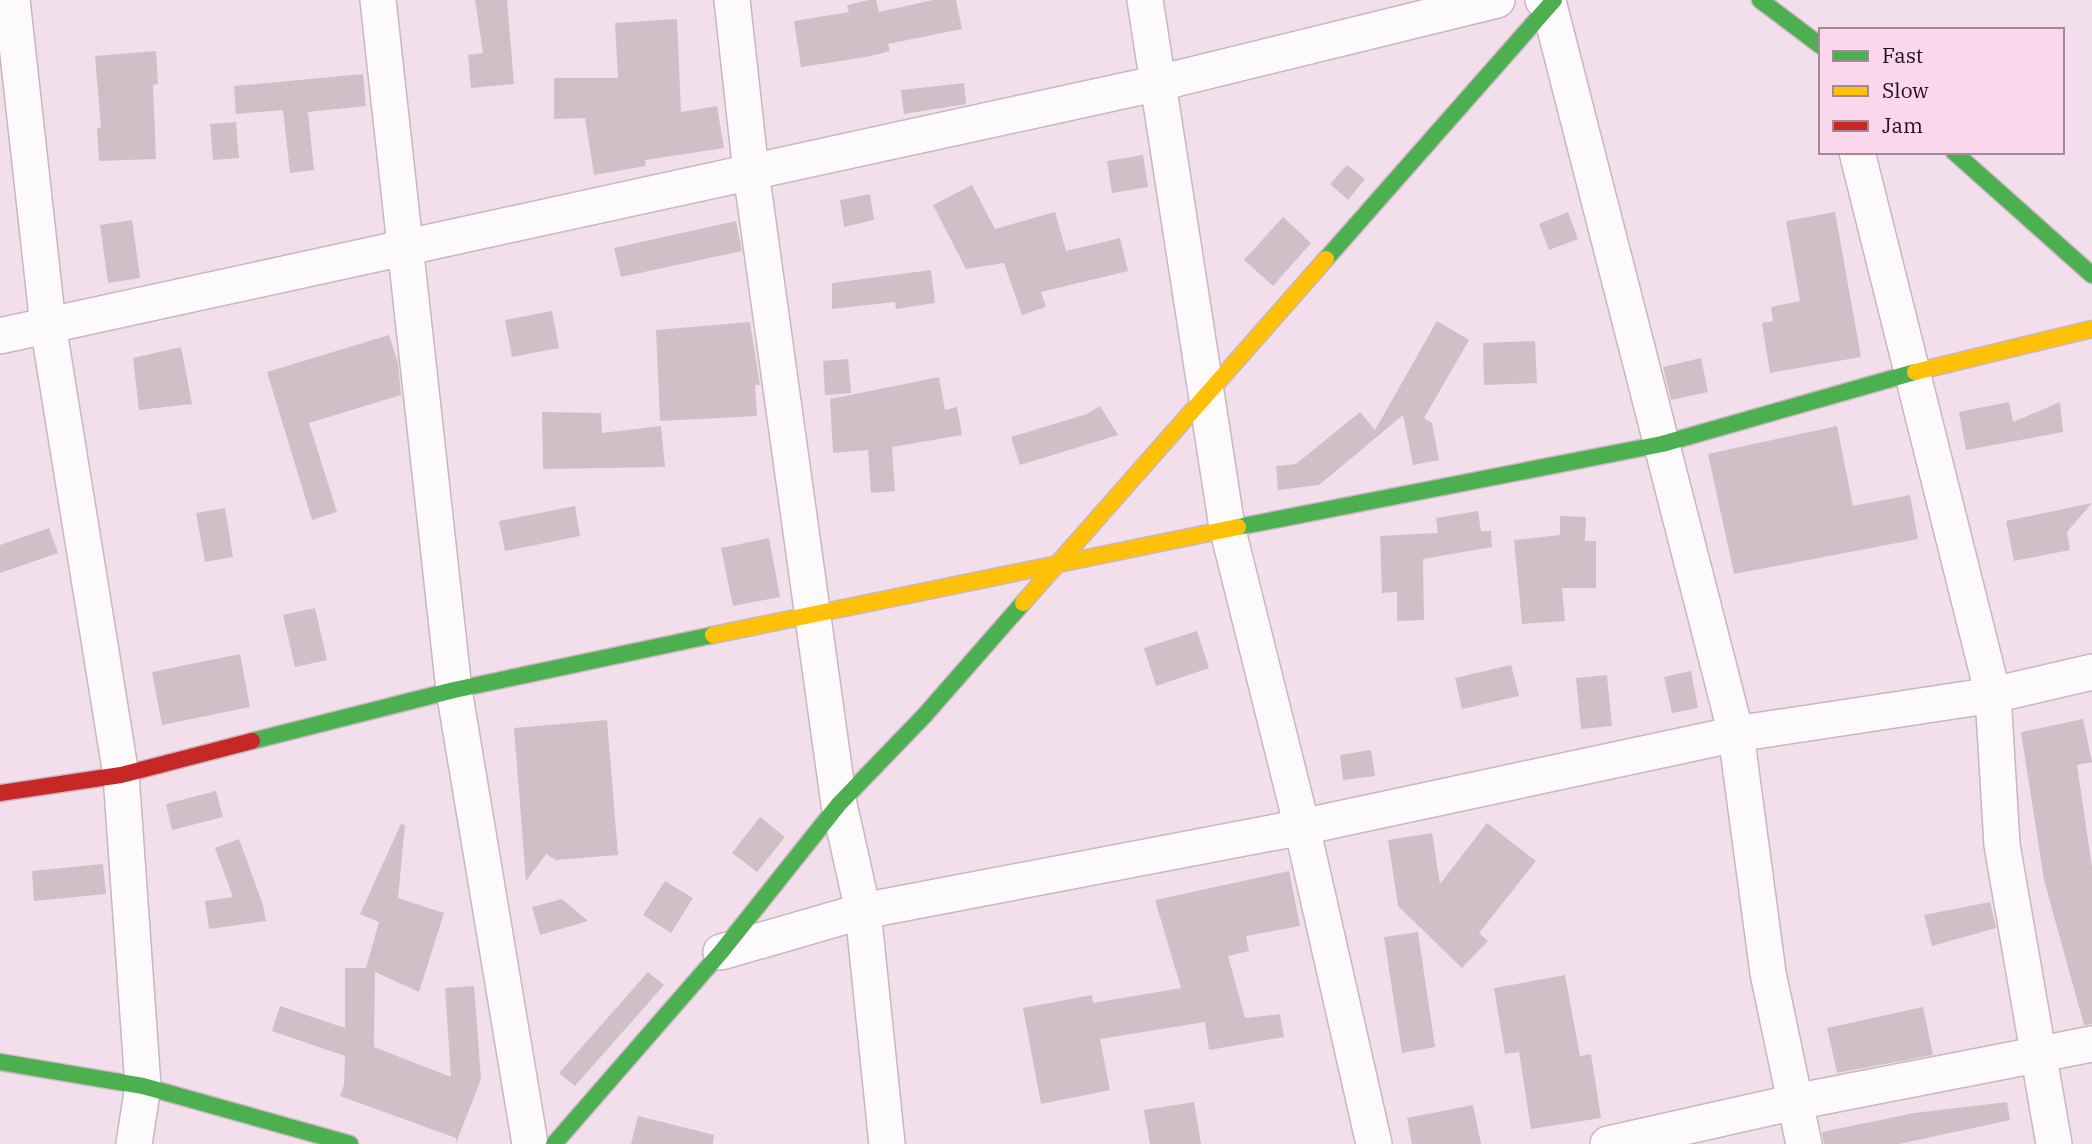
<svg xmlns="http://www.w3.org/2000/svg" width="2092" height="1144" font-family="'IBM Plex Serif',serif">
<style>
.building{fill:#d1bfc7}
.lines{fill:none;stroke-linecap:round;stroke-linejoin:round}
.street-casing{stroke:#c8b6c1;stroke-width:38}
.fast-casing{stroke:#c8b6c1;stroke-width:19}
.slow-casing{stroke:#c8b6c1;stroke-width:19}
.jam-casing{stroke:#c8b6c1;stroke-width:19}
.street{stroke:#fdfafc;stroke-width:35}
.fast{stroke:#4caf50;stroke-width:16}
.slow{stroke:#ffc107;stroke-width:16}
.jam{stroke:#c62828;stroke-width:16}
</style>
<rect width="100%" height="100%" fill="#f3dfeb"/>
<!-- building -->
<g class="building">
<path d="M475,0H507L514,84L471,88L468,55L483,53Z"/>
<path d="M868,0H876L879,12L933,0H956L962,29L888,44L890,51L866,57L801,67L794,21L849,12L847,5Z"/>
<path d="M677,19L681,112L717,106L724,148L645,160L646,166L594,175L585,118L554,119V78H618L615,23Z"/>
<path d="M156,51L158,84L153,85L156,159L99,161L97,128H101L95,56Z"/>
<path d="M363,74L366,106L308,112L314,170L290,173L283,110L236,114L234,86Z"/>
<path d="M964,83L966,104L904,114L901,90Z"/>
<path d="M236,122L239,158L213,160L210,124Z"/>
<path d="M1143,155L1148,187L1112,193L1107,161Z"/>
<path d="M1347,165L1365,179L1348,200L1330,184Z"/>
<path d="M972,185L995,229L1055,212L1066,251L1120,238L1128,271L1041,292L1046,307L1022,315L1004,263L966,269L933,205Z"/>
<path d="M870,194L874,220L844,227L840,200Z"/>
<path d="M1568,212L1578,239L1549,250L1539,224Z"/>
<path d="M1835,212L1861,357L1770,373L1762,323L1773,321L1771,307L1800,301L1786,221Z"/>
<path d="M1283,217L1311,243L1273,286L1244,260Z"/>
<path d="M132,220L140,278L108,283L100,225Z"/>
<path d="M736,221L742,251L621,277L614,248Z"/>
<path d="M931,270L935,303L896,309L895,302L832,309V283Z"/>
<path d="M552,311L559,348L512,357L505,320Z"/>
<path d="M1437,321L1469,340L1424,418L1432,423L1439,460L1413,465L1403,415L1319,485L1278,490L1276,466L1296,464L1360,412L1375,430Z"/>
<path d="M750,322L760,385H755L757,416L660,421L656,330Z"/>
<path d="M389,335L398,363L401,395L309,423L337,512L312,520L267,372Z"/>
<path d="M1535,341L1537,383L1484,385L1483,343Z"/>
<path d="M181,347L192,404L139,410L133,358Z"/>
<path d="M1701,358L1708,392L1671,400L1663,367Z"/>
<path d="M848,359L851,393L825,395L823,361Z"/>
<path d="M939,377L945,410L957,407L962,435L892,447L895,491L871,493L868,450L833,453L830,399Z"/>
<path d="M2009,402L2013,422L2060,402L2063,432L1966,450L1959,412Z"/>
<path d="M1100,406L1118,435L1020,465L1011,437L1087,414Z"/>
<path d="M542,412L601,413L602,433L661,426L665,467L543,469Z"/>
<path d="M1837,426L1853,506L1910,495L1918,539L1734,574L1708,454Z"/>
<path d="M2092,503L2067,532L2070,550L2014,561L2006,521Z"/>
<path d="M575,506L580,536L505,551L499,521Z"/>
<path d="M225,508L233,557L205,562L196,513Z"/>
<path d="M1478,511L1481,531H1491L1492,547L1423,559L1424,620L1397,621V592L1382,593L1380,536L1438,533L1436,518Z"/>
<path d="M1560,516L1586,517L1585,541H1596V588H1562L1565,621L1522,624L1514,540L1560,535Z"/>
<path d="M49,528L58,553L0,573V545Z"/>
<path d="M769,538L780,597L733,606L721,548Z"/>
<path d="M315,608L327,660L295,667L283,615Z"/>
<path d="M1197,631L1209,668L1156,686L1144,648Z"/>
<path d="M240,654L250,707L162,725L152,672Z"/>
<path d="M1511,665L1519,696L1462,709L1455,678Z"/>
<path d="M1691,671L1698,708L1672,713L1664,677Z"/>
<path d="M1607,675L1612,726L1581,729L1576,678Z"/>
<path d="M2083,719L2092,762L2077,765L2092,867V1024L2084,1025L2044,880L2021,732Z"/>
<path d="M607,720L618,855L556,860L546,854L526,881L514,728Z"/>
<path d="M1371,750L1375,776L1343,780L1340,755Z"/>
<path d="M216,791L223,817L172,830L166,804Z"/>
<path d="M760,817L785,837L757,872L732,853Z"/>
<path d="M1487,823L1536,861L1479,933L1488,941L1462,968L1398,906L1388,840L1432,833L1440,884Z"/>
<path d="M401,824L405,825L398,898L444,913L419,992L375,972L374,1047L451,1077L445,988L474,986L481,1079L456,1143V1138L340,1096L344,1085L345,1056L272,1031L280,1006L345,1028V968H366L379,922L360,914Z"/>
<path d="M239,839L263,905L266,921L209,929L205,901L233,897L215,848Z"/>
<path d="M103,864L106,894L34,901L32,871Z"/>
<path d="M1289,871L1300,926L1246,936L1249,951L1228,956L1245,1018L1280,1014L1284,1037L1209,1050L1205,1022L1100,1039L1110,1090L1041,1104L1023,1008L1092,995L1093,1003L1181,988L1155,900Z"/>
<path d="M665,881L693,898L671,933L643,915Z"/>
<path d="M562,899L588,921L540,935L532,907Z"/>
<path d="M1990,902L1996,928L1932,946L1924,915Z"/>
<path d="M1418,932L1435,1047L1402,1053L1384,937Z"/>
<path d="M648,972L664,985L575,1086L559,1073Z"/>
<path d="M1565,975L1580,1056L1591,1054L1601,1118L1531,1129L1519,1052L1505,1054L1494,988Z"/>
<path d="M1923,1007L1933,1055L1837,1073L1827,1028Z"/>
<path d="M1194,1102L1201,1144H1150L1144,1110Z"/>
<path d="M2007,1102L2010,1120L1899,1144H1824L1822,1132L1914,1113Z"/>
<path d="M1473,1105L1481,1144H1412L1407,1118Z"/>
<path d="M638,1116L714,1135L713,1144H631Z"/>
</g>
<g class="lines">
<defs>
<g id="street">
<path d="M12,0L48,325L121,775L143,1086L134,1144"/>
<path d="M378,0L454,690L530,1144"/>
<path d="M732,0L751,172L839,804L863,911L887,1144"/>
<path d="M1145,0L1227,527L1302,827L1374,1144"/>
<path d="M1543,0L1549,5L1736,734L1768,973L1804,1144"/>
<path d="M1857,152L1993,695L2002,845L2054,1144"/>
<path d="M0,336L1159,83L1497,0"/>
<path d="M721,952L863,911L1302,827L1736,734L1993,695L2092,672"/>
<path d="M1608,1144L1795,1102L2092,1044"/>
</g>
<g id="fast">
<path d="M1760,0L1821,46"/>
<path d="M1954,152L2092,275"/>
<path d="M1326,259L1554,0"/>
<path d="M1238,527L1662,444L1915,372"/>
<path d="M252,741L454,690L713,635"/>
<path d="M0,1062L143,1086L350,1144"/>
<path d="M554,1144L721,952L839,804L924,716L1023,603"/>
</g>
<g id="slow">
<path d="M1915,372L2092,329"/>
<path d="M1023,603L1326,259"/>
<path d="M713,635L1238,527"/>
</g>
<path id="jam" d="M0,793L121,775L252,741"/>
</defs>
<!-- street casing -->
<use href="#street" class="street-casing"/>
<!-- fast casing -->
<use href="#fast" class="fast-casing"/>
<!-- slow casing -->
<use href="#slow" class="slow-casing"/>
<!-- jam casing -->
<use href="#jam" class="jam-casing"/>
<!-- street -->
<use href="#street" class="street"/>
<!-- fast -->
<use href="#fast" class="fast"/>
<!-- slow -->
<use href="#slow" class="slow"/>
<!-- jam -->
<use href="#jam" class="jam"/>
</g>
<!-- legend -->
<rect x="1819" y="28" width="245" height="126" fill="#fbd7ed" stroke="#a48899" stroke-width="2"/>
<rect x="1833" y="51" width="35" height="10" fill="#4caf50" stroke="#a48899" stroke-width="2"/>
<text x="1882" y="63" font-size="21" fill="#21121c">Fast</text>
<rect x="1833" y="86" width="35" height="10" fill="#ffc107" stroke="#a48899" stroke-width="2"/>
<text x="1882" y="98" font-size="21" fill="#21121c">Slow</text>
<rect x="1833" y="121" width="35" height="10" fill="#c62828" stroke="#a48899" stroke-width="2"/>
<text x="1882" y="133" font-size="21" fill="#21121c">Jam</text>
</svg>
